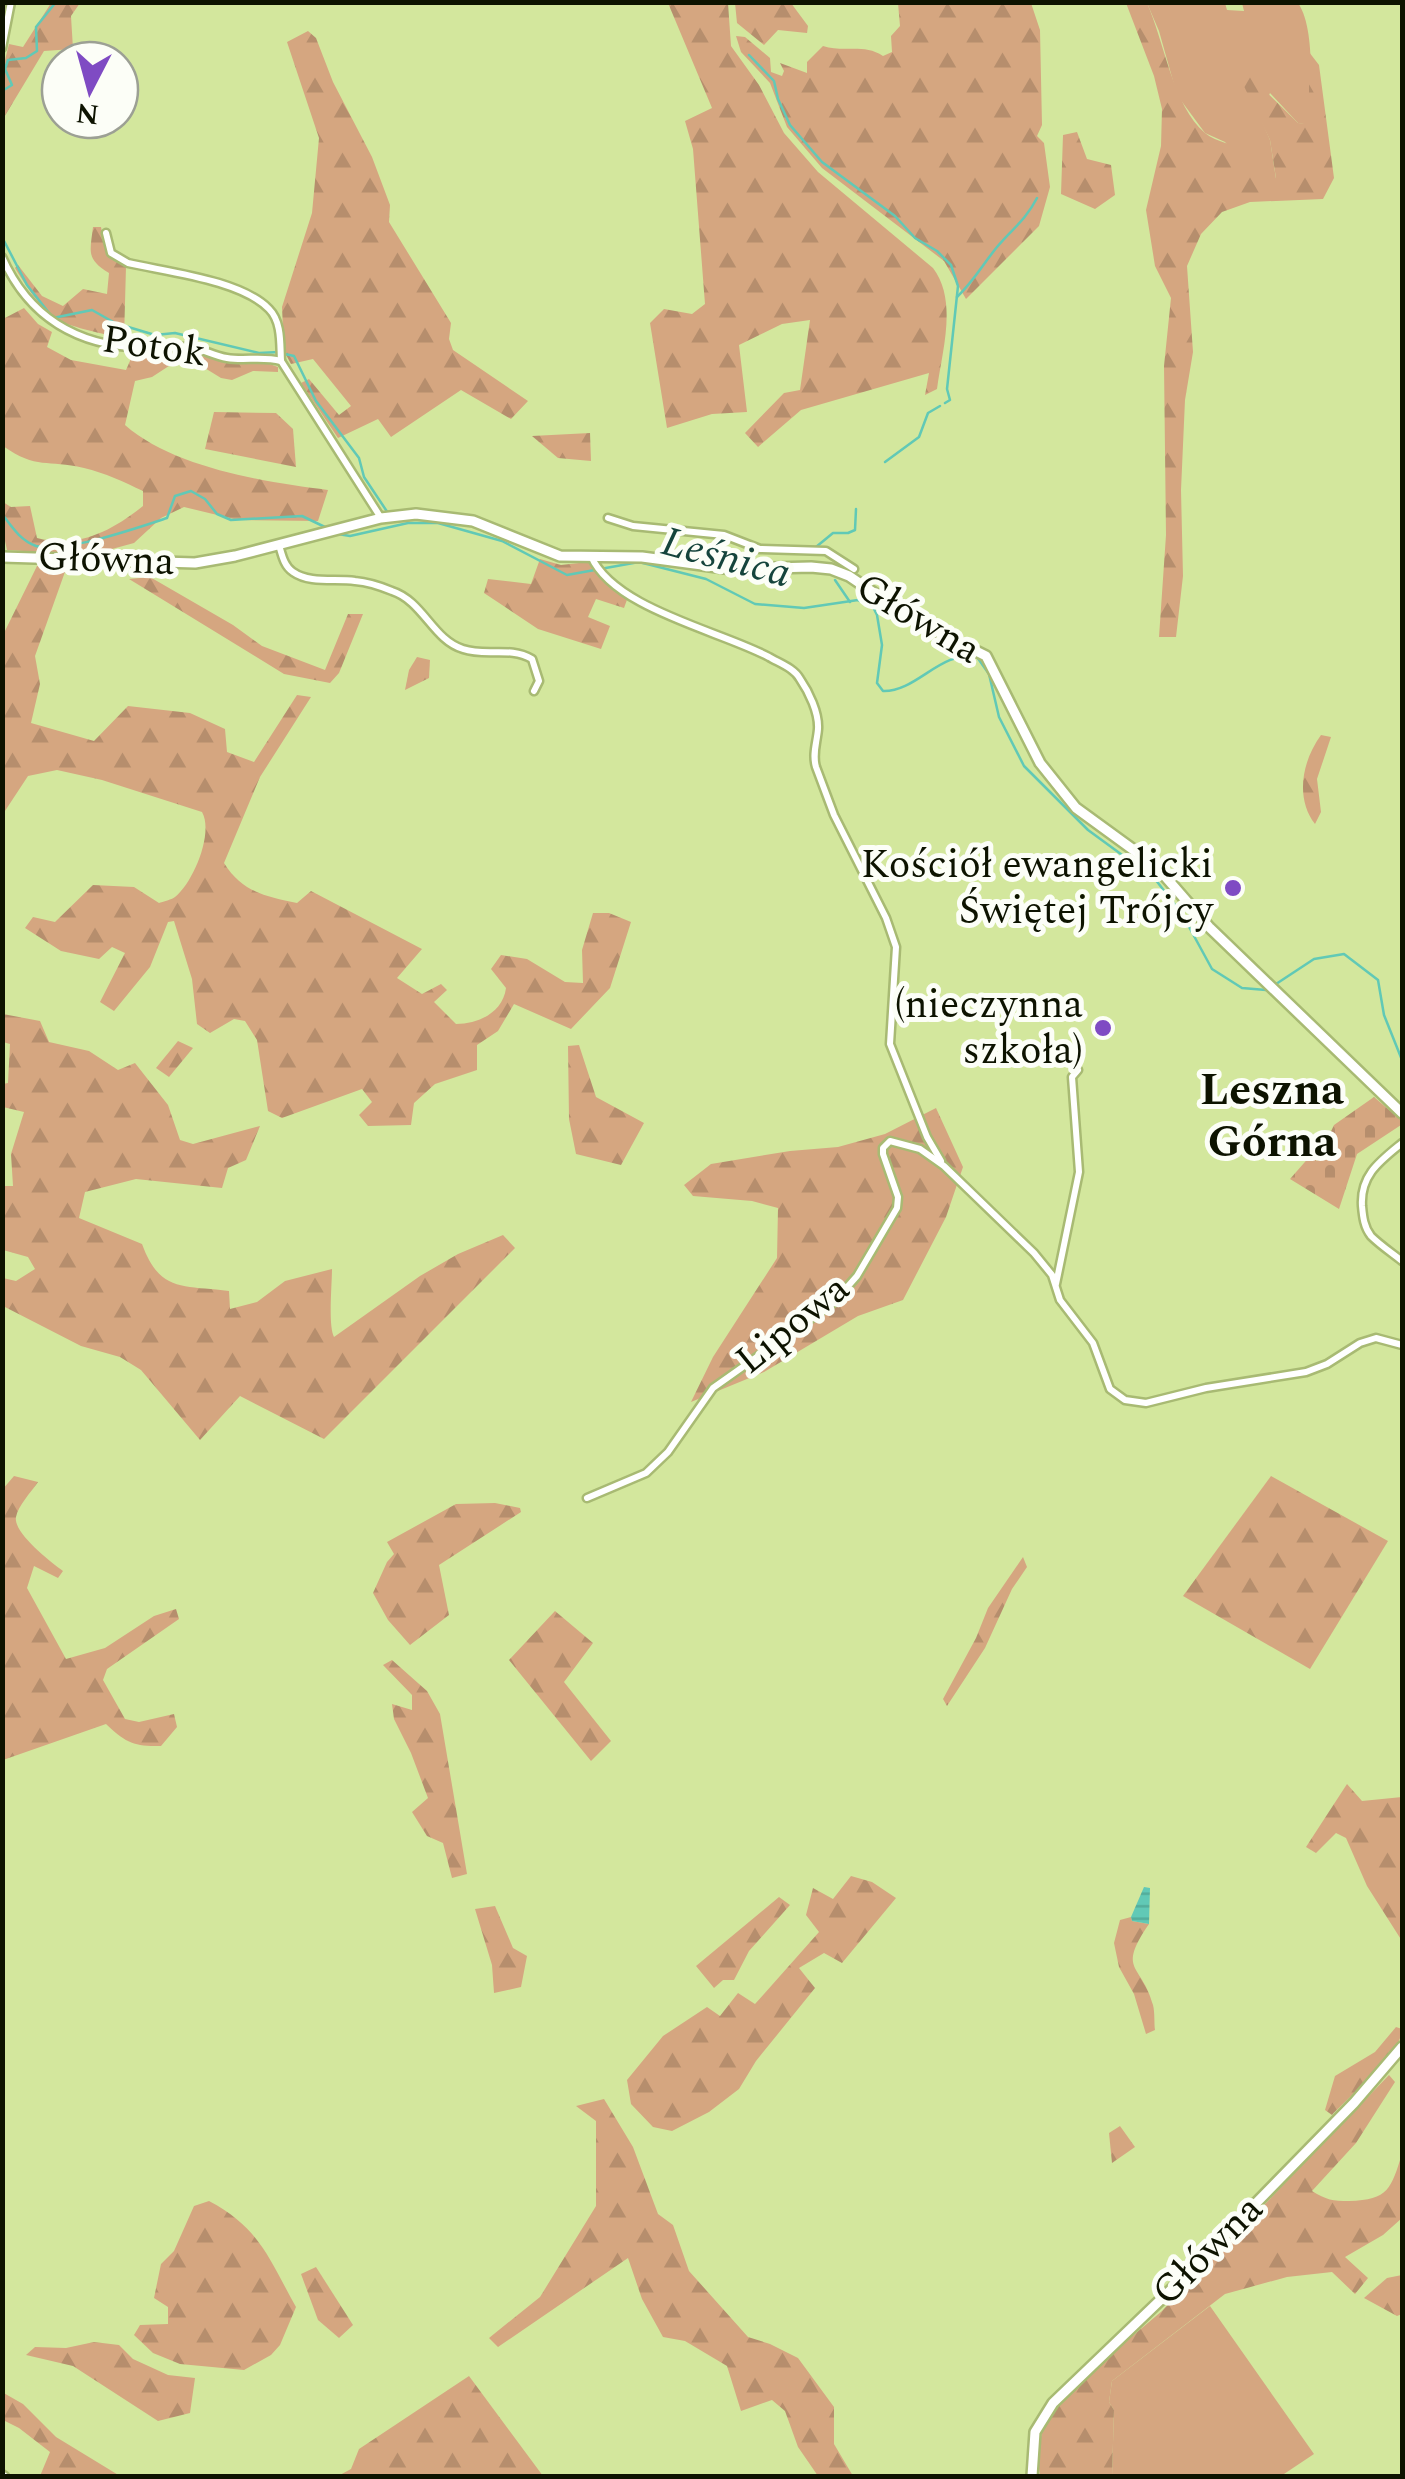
<svg xmlns="http://www.w3.org/2000/svg" width="1405" height="2479" font-family="Spectral,serif">
<style>
.grass{fill:#d5a680}
.forest{fill:url(#forest-firs)}
.cemetery{fill:url(#cemetery-stones)}
.water{fill:url(#water-rules)}
.lines{fill:none;stroke-linecap:round;stroke-linejoin:round}
.stream{stroke:#61c9b6;stroke-width:2.5}
.street-casing{stroke:#a8ba73;stroke-width:11}
.secondary-casing{stroke:#a8ba73;stroke-width:14}
.street{stroke:#fff;stroke-width:6}
.secondary{stroke:#fff;stroke-width:9}
.poi-dot{fill:#7f4bc3;stroke:#fcfef7;stroke-width:4}
.labels{text-anchor:middle;dominant-baseline:central;stroke-width:10;stroke-linejoin:round;paint-order:stroke}
.street-label{font-size:40px;fill:#0d1300;stroke:#fcfef7}
.poi-label{font-size:40px;fill:#0d1300;stroke:#fcfef7;text-anchor:end}
.water-label{font-size:42px;font-style:italic;fill:#15443c;stroke:#fcfef7}
.quarter-label{font-size:45px;font-weight:bold;fill:#0d1300;stroke:#fcfef7}
</style>
<defs>
<pattern id="forest-firs" width="22" height="20" patternUnits="userSpaceOnUse" patternTransform="scale(2.5)"><rect width="22" height="20" fill="#d5a680"/><path d="M5 1l3.5 6h-7zM16 11l3.5 6h-7z" fill="#b68e6d"/></pattern>
<pattern id="cemetery-stones" width="16" height="16" patternUnits="userSpaceOnUse" patternTransform="scale(2.5)"><rect width="16" height="16" fill="#d5a680"/><path d="M2 7V4a2 2 0 0 1 4 0v3zM10 15v-3a2 2 0 0 1 4 0v3z" fill="#b68e6d"/></pattern>
<pattern id="water-rules" width="6" height="5" patternUnits="userSpaceOnUse" patternTransform="scale(2.5)"><rect width="6" height="5" fill="#61c9b6"/><path d="M0 2.5h6" fill="none" stroke="#53ac9b"/></pattern>
</defs>
<rect width="100%" height="100%" fill="#d3e79d"/>
<!-- grass -->
<g class="grass">
<path d="M1147,3H1225L1227,10L1244,11L1242,3H1298C1316,29 1310,92 1310,125L1298,123L1270,93L1260,117L1270,140L1276,179L1258,183L1225,142L1205,133L1177,95L1159,31Z"/>
<path d="M1210,2306L1314,2454L1281,2476H1112L1114,2410L1109,2402L1112,2381Z"/>
</g>
<!-- forest -->
<g class="forest">
<path d="M51,3H80L71,16L73,49L44,51L3,119V68L9,44L23,47Z"/>
<path d="M668,3H728L731,46L759,85L784,133L818,172L933,268C958,301 942,351 937,389L925,395L929,373L801,410L758,447L745,433L784,393L800,390L810,320L782,324L739,345L747,412L712,414L667,428L650,323L664,309L692,314L705,304L693,149L685,121L712,108Z"/>
<path d="M735,3H791L808,26L807,33L778,30L764,45L737,23Z"/>
<path d="M898,3H1031L1040,30L1042,125L1037,136L1044,143L1050,187L1039,226L966,299L944,261L822,168L787,127L770,83L741,52L736,36L745,37L770,58L771,72L782,76L784,71L780,63L807,73V62L823,46C844,53 864,43 883,56L892,52L891,36L900,26Z"/>
<path d="M1126,3H1147C1164,41 1173,106 1205,133C1216,142 1237,146 1250,151L1258,182L1276,178L1270,140L1241,80L1247,73L1298,123L1309,124V52L1319,65L1334,178L1323,199L1250,202L1222,212L1201,234L1187,266L1193,352L1185,400L1181,490L1183,576L1176,637H1159L1166,535L1164,366L1171,298L1155,266L1146,210L1161,146L1162,109L1154,76Z"/>
<path d="M308,31L316,38L333,82L372,157L390,205L389,222L451,323L449,339L453,350L528,401L511,419L461,390L391,437L378,419L338,438L301,383L309,379L339,415L351,406L313,359L291,364L284,351L282,307L312,213L319,138L287,42Z"/>
<path d="M1077,132L1087,159L1111,165L1115,195L1095,209L1061,194L1063,135Z"/>
<path d="M93,227H101L106,252L126,267L124,339C58,322 52,328 15,268L18,265L42,296L63,306L83,289L107,294L109,273C86,259 90,252 93,227Z"/>
<path d="M24,308L38,324L52,332L47,347L71,360L126,370L133,354L190,353L227,362L261,361L278,367V372L253,371L232,380L221,378L195,362L172,364L152,377L135,381L125,425C174,468 265,482 328,490L318,521L238,520L184,507L161,518L134,543L90,555L7,550L3,532V502L11,507L30,506L37,538C77,549 112,531 143,506V491C124,482 105,473 84,468C47,459 37,470 3,446V319Z"/>
<path d="M214,412L276,413L293,429L296,467L205,449Z"/>
<path d="M590,433L591,461L558,458L532,436Z"/>
<path d="M540,559L561,565L588,562L597,574L628,597L624,608L596,599L588,617L610,626L601,649L538,629L484,593L488,579L531,584Z"/>
<path d="M37,566L66,569L35,656L40,684L31,723L94,741L128,706L190,713L225,729L227,752L254,762L297,695L311,697L260,777L224,863C242,892 265,896 297,903L311,891L422,949L397,978L422,994L441,984L447,990L434,1002L456,1024C479,1024 503,1012 506,988L491,969L501,955L527,959L565,982L583,983L582,950L593,913H609L631,922L610,988L571,1029L514,1004L498,1031L477,1045V1070L435,1084L414,1103L411,1125L368,1126L359,1115L372,1102L362,1089L282,1118L268,1111L257,1040L245,1021L234,1019L210,1033L197,1024L192,979L174,921L168,922L150,967L114,1011L100,1002L125,953L112,947L99,959L61,951L25,928L33,917L55,922L93,885L134,887L159,903C162,902 173,899 175,897C193,883 214,833 202,812L102,780L57,770L28,776L3,814V635Z"/>
<path d="M150,577L233,625L262,646L325,670L348,614H363L339,673L330,683L284,674L129,579Z"/>
<path d="M417,657L430,660L429,678L405,690L409,670Z"/>
<path d="M1321,735L1331,737L1317,779L1321,812L1315,824C1295,798 1302,761 1321,735Z"/>
<path d="M3,1014L40,1021L49,1042L89,1051L118,1070L135,1063L168,1105L180,1140L193,1144L260,1126L246,1160L228,1168L222,1188L136,1179L85,1192L79,1218L142,1244C160,1293 183,1285 229,1291L230,1309L257,1302L285,1281L332,1269C332,1286 328,1325 334,1337L420,1276L458,1254L503,1235L515,1248L324,1439L240,1396L200,1440L141,1370L120,1357L81,1346L3,1306V1278L16,1281L35,1269L28,1257L3,1250V1186H13L11,1154L24,1112L3,1107V1084L8,1083L10,1044L3,1042Z"/>
<path d="M178,1041L193,1048L169,1077L156,1068Z"/>
<path d="M579,1045L596,1097L644,1123L621,1165L576,1154L569,1119L568,1046Z"/>
<path d="M936,1108L963,1167L946,1217L903,1300L858,1316L764,1372L691,1402L713,1357L777,1258L778,1208L752,1201L693,1196L684,1185L711,1164L790,1151L838,1147L885,1134Z"/>
<path d="M14,1476L38,1482C31,1492 18,1506 16,1517C13,1533 51,1562 63,1571L58,1578L34,1566L27,1588L66,1659L105,1648L154,1616L176,1609L179,1619L107,1669L103,1680L125,1719L139,1722L174,1714L177,1727L161,1746C134,1747 125,1742 106,1724L3,1760L2,1490Z"/>
<path d="M1271,1476L1388,1541L1310,1669L1183,1596Z"/>
<path d="M495,1503L520,1508L521,1512L439,1565L449,1615L410,1645L388,1620L373,1593L387,1562L394,1554L387,1542L456,1504Z"/>
<path d="M1023,1557L1027,1567L1012,1589L985,1648L947,1706L943,1699L976,1638L988,1608Z"/>
<path d="M555,1611L593,1643L564,1682L611,1741L591,1761L509,1660Z"/>
<path d="M392,1660L427,1691L440,1714L467,1874L452,1878L443,1843L427,1836L412,1812L428,1798L411,1753L394,1719L392,1704L412,1710V1695L383,1665Z"/>
<path d="M1347,1784L1362,1801L1402,1797V1941L1367,1886L1346,1838L1336,1833L1316,1853L1306,1847Z"/>
<path d="M851,1876L872,1882L896,1898L842,1963L824,1953L799,1968L815,1988L756,2061L739,2089L709,2112L672,2131L653,2127L631,2104L627,2080L663,2036L707,2007L720,2016L738,1993L755,2004L819,1932L806,1915L813,1888L833,1899Z"/>
<path d="M779,1897L790,1905L749,1951L734,1980H723L714,1988L696,1966Z"/>
<path d="M495,1906L513,1948L527,1956L521,1987L494,1993L492,1965L475,1909Z"/>
<path d="M1131,1917L1132,1921L1149,1924C1116,1972 1142,1963 1153,2005C1155,2013 1154,2023 1155,2030L1146,2034L1134,1994L1119,1967L1114,1943L1120,1920Z"/>
<path d="M1396,2027L1402,2029C1403,2051 1349,2097 1332,2115L1325,2110L1335,2076L1375,2052Z"/>
<path d="M1389,2075L1395,2082L1356,2143L1312,2191C1326,2200 1333,2201 1349,2201C1389,2200 1391,2188 1402,2154V2218L1383,2235L1345,2257L1368,2278L1355,2294L1332,2272L1287,2277L1225,2294L1112,2381L1109,2402L1114,2410L1112,2476H1040L1037,2453L1045,2421L1071,2388L1162,2311Z"/>
<path d="M604,2099L633,2147L658,2214L673,2225L689,2271L748,2337L770,2344L798,2358L834,2407V2444L853,2476H818L798,2447L785,2411L772,2400L741,2411L727,2366L685,2341L663,2337L642,2299L628,2258L498,2347L489,2338L540,2297L596,2206V2121L576,2106Z"/>
<path d="M1120,2126L1135,2147L1112,2163L1109,2133Z"/>
<path d="M209,2201C260,2228 269,2259 296,2307L280,2345L271,2355L244,2370L180,2364L153,2353L134,2335L140,2325L168,2324V2307L154,2298L161,2264L174,2251L194,2206Z"/>
<path d="M316,2267L353,2325L339,2338L318,2320L301,2274Z"/>
<path d="M1402,2275V2314L1397,2316L1364,2298L1387,2278Z"/>
<path d="M94,2342L119,2345L133,2359L168,2375L195,2378L190,2413L158,2421L73,2366L26,2355L35,2347L66,2348Z"/>
<path d="M469,2376L543,2476H338L351,2469L359,2449Z"/>
<path d="M2,2392L23,2404L56,2437L120,2476H40L50,2452L19,2428L3,2420Z"/>
</g>
<!-- cemetery -->
<path class="cemetery" d="M1374,1097L1402,1121L1401,1125L1357,1154L1339,1209L1290,1179L1311,1155L1317,1161L1334,1125Z"/>
<!-- water -->
<path class="water" d="M1144,1887L1150,1888L1149,1924L1132,1921L1131,1917Z"/>
<g class="lines">
<!-- stream -->
<g class="stream">
<path d="M749,55L774,81L778,99L790,125L822,162L895,216L915,238L937,251L951,265L958,286L947,389L950,400L945,403"/>
<path d="M2,91L12,85L5,69L8,60L26,58L37,51L36,27L56,2"/>
<path d="M2,237L27,285L53,318L92,310L115,323L155,335L175,333L259,353L279,352"/>
<path d="M957,297C974,281 983,264 997,247C1013,228 1025,221 1037,198"/>
<path d="M285,354L294,356L316,401L359,458L364,477L388,513"/>
<path d="M885,462L919,437L928,413L940,406"/>
<path d="M2,514C12,527 20,540 36,546C62,554 140,527 167,518L175,496L191,491L205,499L217,514L231,520L302,516L327,528"/>
<path d="M338,534L350,536L408,523H438L502,541L567,575L639,562L706,579L755,604L804,608L858,600L873,607L877,615L882,645L877,683L883,691C917,692 940,650 977,657L989,674L999,717L1024,766L1088,830L1155,879L1182,914L1212,969L1242,988L1266,990"/>
<path d="M816,547L833,533H848L855,530L856,509"/>
<path d="M835,580L850,602"/>
<path d="M1273,986L1314,959L1344,954L1378,980L1384,1015L1402,1060"/>
</g>
<defs>
<g id="street">
<path d="M2,48L11,2"/>
<path d="M106,233L111,253L128,263C167,272 241,280 269,309C282,322 280,344 281,361"/>
<path d="M2,257C29,318 78,346 143,348C159,348 174,346 190,347C203,349 214,356 227,358C245,361 262,356 281,361L381,518"/>
<path d="M608,518L633,526L724,535L760,549L826,551L854,569"/>
<path d="M279,545C282,555 284,566 293,572C310,584 336,578 355,581C367,582 380,586 392,591C423,601 433,640 463,649C487,657 509,646 532,659L539,681L534,691"/>
<path d="M591,556C614,609 721,631 769,657C779,663 794,668 800,679C809,692 819,713 818,729C817,742 812,754 816,767L834,815L886,918L896,947L890,1044L927,1137L941,1161"/>
<path d="M1402,1143C1380,1161 1360,1175 1362,1206C1363,1217 1364,1227 1371,1236C1380,1245 1392,1253 1402,1261"/>
<path d="M1056,1284L1079,1172L1072,1077L1078,1070"/>
<path d="M587,1498L646,1473L668,1452L713,1388L833,1303L857,1276L897,1208L898,1197L883,1154V1148L890,1141L920,1149L944,1166L1034,1253L1052,1275L1060,1300L1093,1343L1110,1389L1125,1400L1146,1403L1206,1388L1306,1372L1327,1364L1360,1343L1376,1338L1402,1345"/>
<path d="M2,2474L5,2476"/>
</g>
<g id="secondary">
<path d="M2,557L195,563L235,556L381,518L416,514L473,521L560,556L642,557L732,569L811,567L831,569L849,576L914,620L986,656L1040,763L1076,808L1157,867L1209,927L1402,1113"/>
<path d="M1032,2476L1035,2432L1053,2403L1175,2286L1354,2103L1402,2047"/>
</g>
</defs>
<!-- street casing -->
<use href="#street" class="street-casing"/>
<!-- secondary casing -->
<use href="#secondary" class="secondary-casing"/>
<!-- street -->
<use href="#street" class="street"/>
<!-- secondary -->
<use href="#secondary" class="secondary"/>
</g>
<!-- markers -->
<g class="poi-dot">
<circle cx="1233" cy="888" r="10"/>
<circle cx="1103" cy="1028" r="10"/>
</g>
<g class="labels">
<!-- street labels -->
<g class="street-label">
<text transform="translate(154 347) rotate(8)">Potok</text>
<text transform="translate(106 560) rotate(2)">Główna</text>
<text transform="translate(918 619) rotate(31)">Główna</text>
<text transform="translate(793 1325) rotate(-39)">Lipowa</text>
<text transform="translate(1208 2251) rotate(-45)">Główna</text>
</g>
<!-- poi labels -->
<g class="poi-label">
<text x="1213" y="865">Kościół ewangelicki<tspan x="1213" dy="46">Świętej Trójcy</tspan></text>
<text x="1083" y="1005">(nieczynna<tspan x="1083" dy="46">szkoła)</tspan></text>
</g>
<!-- water labels -->
<g class="water-label">
<text transform="translate(726 558) rotate(15)">Leśnica</text>
</g>
<!-- quarter labels -->
<g class="quarter-label">
<text x="1272" y="1090">Leszna<tspan x="1272" dy="52">Górna</tspan></text>
</g>
</g>
<!-- border -->
<rect width="1405" height="2479" fill="none" stroke="#0d1300" stroke-width="10"/>
<!-- north arrow -->
<g transform="translate(90 90) rotate(186)"><circle r="48" fill="#fcfef7" stroke="#9ca094" stroke-width="2.5"/>
<path d="M0-8L18 38L0 25L-18 38Z" fill="#7f4bc3"/>
<text y="-15" font-size="28" font-weight="bold" text-anchor="middle" fill="#0d1300">N</text>
</g>
</svg>
